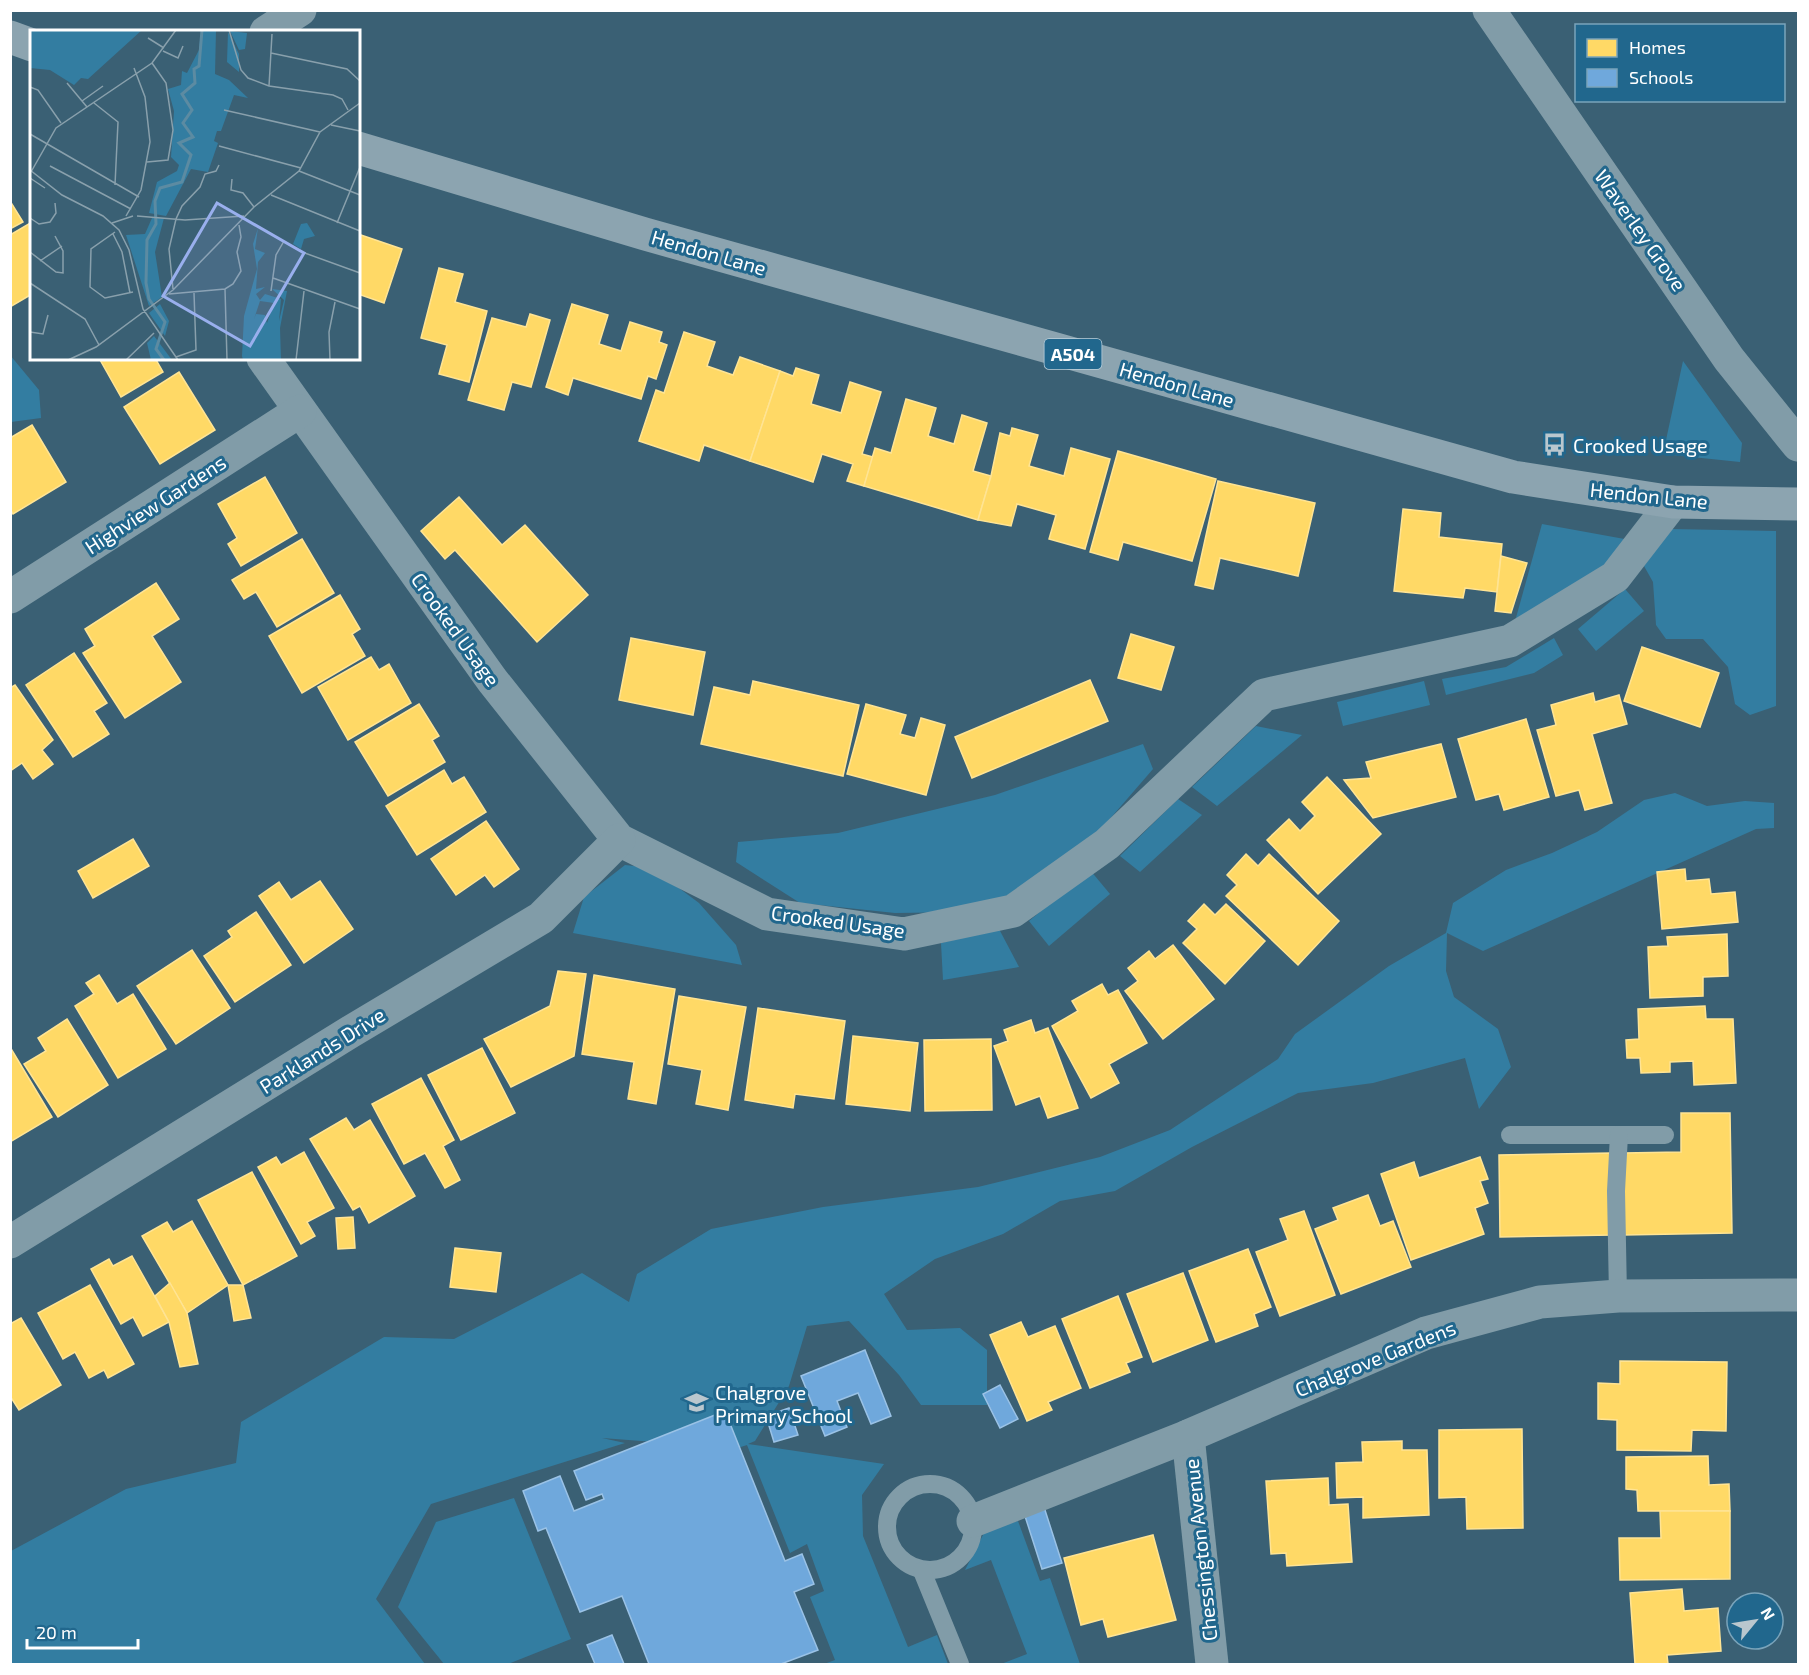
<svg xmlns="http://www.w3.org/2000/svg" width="1809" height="1675" font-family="'Exo 2',sans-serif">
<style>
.green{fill:#337da1}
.homes{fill:#ffd966;stroke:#ffe494;stroke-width:1.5}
.schools{fill:#6fa8dc;stroke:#9ac2e6;stroke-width:1.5}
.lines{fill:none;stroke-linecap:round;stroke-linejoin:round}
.lane{stroke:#819ca8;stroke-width:18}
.street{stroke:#819ca8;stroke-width:33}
.primary{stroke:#8ca4b0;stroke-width:33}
.labels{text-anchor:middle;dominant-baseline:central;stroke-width:6;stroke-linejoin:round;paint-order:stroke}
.shield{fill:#21678d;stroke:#bcd1dd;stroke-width:1.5}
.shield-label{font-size:18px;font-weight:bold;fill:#fff}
.street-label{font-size:20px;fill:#fff;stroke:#21678d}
.poi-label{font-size:20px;fill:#fff;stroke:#21678d;text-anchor:start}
.inset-river{fill:none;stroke:#5c8ba2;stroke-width:3}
.inset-road{fill:none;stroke:#89a0ac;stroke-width:1.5}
.view{fill:#99afed;fill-opacity:0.15;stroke:#99afed;stroke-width:3}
.inset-edge{fill:none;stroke:#fff;stroke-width:3}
</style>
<rect width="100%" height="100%" fill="#3a6074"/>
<!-- green -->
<g class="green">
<path d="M10,355L39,390L41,418L11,422Z"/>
<path d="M1683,361L1742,443L1740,462L1663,454Z"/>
<path d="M1542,524L1630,540L1611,566L1514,625Z"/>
<path d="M1671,529L1776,531V706L1750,715L1735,704L1728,667L1703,639H1666L1656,625L1653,582L1644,566Z"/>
<path d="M1625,589L1644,611L1596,651L1578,629Z"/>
<path d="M1554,638L1563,655L1534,673L1446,695L1442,679L1506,667Z"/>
<path d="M1424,681L1430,705L1343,726L1337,702Z"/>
<path d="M1256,726L1302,735L1217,806L1192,787Z"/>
<path d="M1143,744L1153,769L1102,828L1034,885L964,912L895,913L800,903L736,862L738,842L838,833L995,795Z"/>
<path d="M1675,793L1707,806L1745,801L1774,803V828L1756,829L1483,951L1447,933L1446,971L1454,997L1498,1029L1511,1067L1479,1109L1465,1058L1373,1083L1298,1093L1192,1147L1115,1191L1060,1201L1003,1234L935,1259L884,1294L907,1330L960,1328L987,1350V1405H921L899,1375L849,1321L807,1326L789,1386L755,1441L748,1444L884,1464L862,1495L863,1536L908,1647L937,1635L948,1664H824L835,1660L810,1597L824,1591L807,1544L790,1553L747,1445L725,1452L681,1444L602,1438L625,1443L431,1504L376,1599L425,1664H11V1551L126,1489L236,1463L241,1422L384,1337L454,1339L582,1273L629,1302L637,1274L711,1229L823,1207L978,1187L1100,1157L1170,1130L1278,1059L1295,1034L1389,966L1446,933L1453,903L1506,870L1552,853L1597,832L1644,800Z"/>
<path d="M1178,799L1202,815L1140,872L1120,856Z"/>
<path d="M625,865L652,868L699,903L736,945L742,965L573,933L584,897Z"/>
<path d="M1090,870L1110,894L1049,946L1029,921Z"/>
<path d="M999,929L1019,967L943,980L941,943Z"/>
<path d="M514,1498L571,1639L508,1664H444L398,1607L436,1522Z"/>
<path d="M1018,1521L1040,1581L1050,1578L1080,1664H1001L1027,1654L991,1560L965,1570L985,1531Z"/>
</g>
<!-- homes -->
<g class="homes">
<path d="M10,201L23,222L10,229Z"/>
<path d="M32,222V294L10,307V235Z"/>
<path d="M358,234L402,249L384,303L358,294Z"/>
<path d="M439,268L463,274L455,302L487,311L469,382L439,374L447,345L421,338Z"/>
<path d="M572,304L608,315L599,344L621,351L630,322L662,332L659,342L667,345L656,379L648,376L641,399L573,378L568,395L546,387Z"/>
<path d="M530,314L550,320L531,387L512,382L504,410L468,400L492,318L526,327Z"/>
<path d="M684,332L715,342L707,366L733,375L740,357L780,371L750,461L704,445L699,461L639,441L656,390L664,393Z"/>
<path d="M99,358H155L163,372L121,397Z"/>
<path d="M796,368L819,375L811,404L841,413L850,382L881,392L862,454L873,457L864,486L847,481L853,464L822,454L813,482L750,461L780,371L793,376Z"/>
<path d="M179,372L215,430L160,464L124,407Z"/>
<path d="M906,399L936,408L928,436L954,444L962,415L987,423L973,471L991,476L978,520L864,486L875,448L891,453Z"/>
<path d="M32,425L66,482L13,514L10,509V438Z"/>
<path d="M1012,428L1038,435L1029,466L1064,476L1071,448L1110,459L1085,549L1049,539L1056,515L1017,504L1011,526L978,520L991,476L1000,433L1010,436Z"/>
<path d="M1118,451L1216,479L1192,561L1123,542L1118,560L1090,552Z"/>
<path d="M265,477L297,533L241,566L228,544L237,538L218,504Z"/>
<path d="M1218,481L1315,503L1298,576L1220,558L1213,589L1195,585Z"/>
<path d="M459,497L502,545L525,525L588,595L537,642L455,550L445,559L421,531Z"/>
<path d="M1403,509L1441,513L1439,537L1502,544L1497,592L1465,588L1463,598L1394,591Z"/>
<path d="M302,539L334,593L277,627L256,592L244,599L232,580Z"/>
<path d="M1501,556L1527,563L1511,613L1495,611Z"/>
<path d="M156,583L179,619L152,636L181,682L125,718L83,653L95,646L85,629Z"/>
<path d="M340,595L360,629L352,634L365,656L302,693L269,636Z"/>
<path d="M1131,634L1174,647L1161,690L1118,678Z"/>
<path d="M631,638L705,652L693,715L619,700Z"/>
<path d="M1642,647L1719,673L1700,727L1624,701Z"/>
<path d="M74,653L107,703L94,711L109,734L73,757L26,685Z"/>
<path d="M371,657L379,670L389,664L411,703L348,740L318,687Z"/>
<path d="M1090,680L1108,721L972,778L955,737Z"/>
<path d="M753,681L859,705L843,776L701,744L714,687L750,695Z"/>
<path d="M15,685L53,740L42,750L53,764L33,779L22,763L10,771V688Z"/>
<path d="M1593,693L1595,702L1619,695L1627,724L1592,734L1612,803L1585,810L1579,790L1556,796L1537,730L1556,725L1551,705Z"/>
<path d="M419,704L439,736L432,740L445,762L388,796L355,742Z"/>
<path d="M866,704L906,715L900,734L915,738L921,718L945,725L926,795L847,774Z"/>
<path d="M1526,719L1549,797L1504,810L1499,794L1476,800L1458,739Z"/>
<path d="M1441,744L1456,797L1373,818L1344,780L1371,778L1366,762Z"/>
<path d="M444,770L452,784L464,777L486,812L417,855L386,806Z"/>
<path d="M1327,777L1381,834L1318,894L1267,840L1289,819L1300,831L1315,816L1302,802Z"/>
<path d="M486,821L519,869L494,887L485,875L456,895L431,859Z"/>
<path d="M133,839L149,866L93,898L78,871Z"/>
<path d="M1246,854L1258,866L1269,854L1339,921L1298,965L1226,896L1237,885L1227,875Z"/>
<path d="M1685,869L1686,881L1709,879L1711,894L1735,892L1738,922L1662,929L1657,872Z"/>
<path d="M320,881L353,929L304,963L259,896L279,882L291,900Z"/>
<path d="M1204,904L1215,915L1226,904L1265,941L1225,984L1183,943L1197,929L1188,921Z"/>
<path d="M256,912L291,965L235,1002L204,956L232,937L228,931Z"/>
<path d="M1727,934L1728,976L1703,977V996L1650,998L1648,947L1668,946L1667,937Z"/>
<path d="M1173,945L1214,999L1163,1039L1125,991L1138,981L1128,968L1149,951L1155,959Z"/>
<path d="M192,950L230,1008L176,1044L137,986Z"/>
<path d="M558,971L586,974L574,1056L511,1087L484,1039L550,1006Z"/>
<path d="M99,975L117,1004L133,994L166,1049L118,1078L75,1006L94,994L86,983Z"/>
<path d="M594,975L675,989L656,1104L628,1099L634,1062L582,1054Z"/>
<path d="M1102,984L1108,995L1118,990L1147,1043L1109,1064L1119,1083L1091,1098L1052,1026L1078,1011L1072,1001Z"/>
<path d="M679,996L746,1007L728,1110L696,1104L702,1070L668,1064Z"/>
<path d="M1705,1006L1706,1019H1733L1736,1083L1694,1085L1693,1061L1670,1062V1072L1641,1073L1640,1058H1627L1626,1040L1639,1039L1638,1009Z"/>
<path d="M758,1008L845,1021L834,1099L795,1094L793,1108L745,1100Z"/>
<path d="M67,1019L108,1085L58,1117L24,1064L46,1051L38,1038Z"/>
<path d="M1031,1020L1035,1033L1048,1028L1078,1108L1048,1118L1040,1096L1016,1105L994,1046L1008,1041L1004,1030Z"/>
<path d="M853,1036L918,1043L910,1111L846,1104Z"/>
<path d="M991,1039L992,1110L925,1111L924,1040Z"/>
<path d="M10,1047L52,1117L10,1142Z"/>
<path d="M482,1048L515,1113L461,1140L428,1075Z"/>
<path d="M421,1078L454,1140L443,1146L460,1180L445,1188L425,1153L404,1164L372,1104Z"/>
<path d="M1681,1113H1730L1732,1233L1624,1235L1623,1153L1681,1152Z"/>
<path d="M346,1118L354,1130L370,1120L415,1196L369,1223L360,1206L353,1210L310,1139Z"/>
<path d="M304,1152L334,1208L307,1222L315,1236L301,1244L258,1167L276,1157L281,1165Z"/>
<path d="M1611,1153L1612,1235L1500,1237L1499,1155Z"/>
<path d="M1480,1157L1488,1179L1480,1181L1488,1203L1475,1208L1484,1234L1411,1260L1381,1174L1414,1162L1419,1178Z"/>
<path d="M252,1172L297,1256L243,1285L198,1200Z"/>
<path d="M1368,1195L1380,1226L1393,1221L1411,1267L1341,1294L1315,1229L1338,1220L1333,1208Z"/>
<path d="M1304,1211L1335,1295L1280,1316L1256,1252L1288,1240L1280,1219Z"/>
<path d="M353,1217L355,1248L338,1249L336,1218Z"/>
<path d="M192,1221L228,1285L187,1313L142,1236L167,1222L173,1232Z"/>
<path d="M455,1248L501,1253L496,1292L450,1287Z"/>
<path d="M1248,1249L1271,1307L1254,1314L1258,1326L1216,1342L1189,1271Z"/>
<path d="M132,1256L169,1322L143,1336L133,1317L121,1324L91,1269L109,1259L113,1266Z"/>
<path d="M1183,1273L1208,1340L1153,1362L1127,1294Z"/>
<path d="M170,1283L187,1313L198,1364L180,1367L169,1322L155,1296Z"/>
<path d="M90,1285L134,1364L108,1378L104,1370L89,1378L75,1352L63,1359L38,1313Z"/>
<path d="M228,1285H243L251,1318L234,1321Z"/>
<path d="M1118,1296L1142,1357L1126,1363L1130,1372L1090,1388L1062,1319Z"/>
<path d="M21,1318L61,1385L19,1410L10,1396V1324Z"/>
<path d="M1021,1322L1028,1337L1055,1326L1081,1388L1048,1402L1052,1410L1027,1421L990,1335Z"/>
<path d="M1620,1361L1727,1362L1726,1431L1692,1430L1691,1451L1617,1450V1420L1598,1419V1383L1620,1384Z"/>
<path d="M1522,1429L1523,1528L1467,1529L1466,1497L1439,1498V1430Z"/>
<path d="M1402,1441V1450H1427L1429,1515L1363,1518V1497L1337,1498L1336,1463L1363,1462L1362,1442Z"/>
<path d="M1708,1456L1709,1485L1729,1484L1730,1511H1638L1637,1490L1626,1489V1457Z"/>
<path d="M1328,1478L1329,1505L1348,1504L1352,1562L1287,1566L1286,1553L1271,1554L1266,1481Z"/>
<path d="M1660,1511H1730V1579L1620,1580L1619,1538H1661Z"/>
<path d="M1153,1535L1176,1620L1108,1637L1103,1619L1081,1625L1064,1558Z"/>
<path d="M1682,1589L1684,1611L1718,1608L1721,1651L1667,1655L1668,1664H1635L1630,1593Z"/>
</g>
<!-- schools -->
<g class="schools">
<path d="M865,1350L891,1416L871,1424L858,1393L837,1401L847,1427L825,1436L801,1376Z"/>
<path d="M1000,1385L1018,1419L1000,1428L983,1394Z"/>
<path d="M789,1408L798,1435L774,1442L766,1416Z"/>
<path d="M725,1411L785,1561L802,1554L814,1584L794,1592L818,1650L781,1664H649L622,1596L580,1612L546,1528L538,1531L523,1491L560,1476L574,1511L604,1499L602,1494L586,1500L574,1471Z"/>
<path d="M1044,1507L1062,1563L1042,1569L1024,1513Z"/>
<path d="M612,1635L624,1664H595L587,1645Z"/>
</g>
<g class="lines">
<!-- lane -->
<g class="lane">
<path d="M1510,1135H1665"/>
<path d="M1618,1296L1616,1191L1619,1135"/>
<circle cx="930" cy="1527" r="43"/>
<path d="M922,1571L960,1664"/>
</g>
<!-- street -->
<g class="street">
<path d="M1489,10L1729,359L1798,445"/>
<path d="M266,32L300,10"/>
<path d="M263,358L492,680L619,840L767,914L904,934L1013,911L1107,844L1264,695L1510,641L1615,577L1673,502"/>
<path d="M10,597L300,411"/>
<path d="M10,1242L350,1032L541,918L619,840"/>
<path d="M1188,1436L1212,1664"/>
<path d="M973,1521L1188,1436L1426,1333L1540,1302L1618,1296L1798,1295"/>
</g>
<!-- primary -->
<g class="primary">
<path d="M10,37L32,45"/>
<path d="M358,148L645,234L1513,477L1673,502L1798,504"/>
</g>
</g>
<!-- icons -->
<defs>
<symbol id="bus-bare" viewBox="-9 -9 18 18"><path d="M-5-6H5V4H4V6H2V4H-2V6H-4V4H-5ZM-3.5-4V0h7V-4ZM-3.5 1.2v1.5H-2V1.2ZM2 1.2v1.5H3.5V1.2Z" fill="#bac7ce" stroke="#21678d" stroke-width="2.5" paint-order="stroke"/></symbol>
<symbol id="school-bare" viewBox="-9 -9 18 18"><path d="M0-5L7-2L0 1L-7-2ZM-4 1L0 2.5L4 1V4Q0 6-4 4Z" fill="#bac7ce" stroke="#21678d" stroke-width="2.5" paint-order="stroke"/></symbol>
</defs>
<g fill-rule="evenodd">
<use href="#bus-bare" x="1538" y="428" width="33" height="33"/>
<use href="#school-bare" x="680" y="1386" width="33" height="33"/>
</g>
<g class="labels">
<!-- shield labels -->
<rect class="shield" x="1044.5" y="339" width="57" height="30" rx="4.5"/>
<g class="shield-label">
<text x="1073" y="354">A504</text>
</g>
<!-- street labels -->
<g class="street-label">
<text transform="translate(1641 230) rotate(55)">Waverley Grove</text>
<text transform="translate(709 252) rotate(16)">Hendon Lane</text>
<text transform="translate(1177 384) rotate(16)">Hendon Lane</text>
<text transform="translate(1649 495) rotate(6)">Hendon Lane</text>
<text transform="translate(155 504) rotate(-33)">Highview Gardens</text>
<text transform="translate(456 629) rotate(54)">Crooked Usage</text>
<text transform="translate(838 921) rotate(8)">Crooked Usage</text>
<text transform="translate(322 1050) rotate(-32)">Parklands Drive</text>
<text transform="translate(1375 1358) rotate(-22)">Chalgrove Gardens</text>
<text transform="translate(1200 1550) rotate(-96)">Chessington Avenue</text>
</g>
<!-- poi labels -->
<g class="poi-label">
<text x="1573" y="445">Crooked Usage</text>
<text x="715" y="1392">Chalgrove<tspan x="715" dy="23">Primary School</tspan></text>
</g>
</g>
<!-- overview -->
<g transform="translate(30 30)">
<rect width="330" height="330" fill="#3a6074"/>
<path d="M0,0H112L58,49L51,48L44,55L20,40L0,38ZM171,0H186L185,44L199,50L218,68L204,65L191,101H187L184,111L188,113L178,142L161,139L136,186L119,183L127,152L147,141L149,135L141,127L144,81L138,59L151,55L152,41L157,43L169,20ZM200,1L217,3L215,19L209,20ZM198,2L209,24V42L197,32ZM122,188H134L125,222L132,267L119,276L96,205L115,204ZM277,193L285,206L274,209L271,219L263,214L271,194ZM228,198L225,219L235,223L228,232L226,259L235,257L226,264L230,270L235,264L251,269L249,291L254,270L242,259L257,261L250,298L251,330H213L212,326L214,286L227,239L223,214ZM230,271L244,273L237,293L235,285L226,284L224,289ZM130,274L139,291L135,306L119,283ZM124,306L142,330H121L117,313Z" fill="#337da1" fill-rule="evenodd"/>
<path class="inset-river" d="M134,330L126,319L135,292L119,269L116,253L117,210L126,194L125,171L130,158L152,152L161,125L149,113L163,107L153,93L162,80L152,64L165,53L164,39L169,36L172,0"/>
<path class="inset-road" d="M199,0L211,40L218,48L239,56L303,65L312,69L318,80M118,8L134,18M133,21L148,28L153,16M241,23L317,39L330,51M37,53L57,77M239,56L242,4M0,57L8,60L31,93M52,71L73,56M64,73L88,92L85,155M194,80L290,102M301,95L330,101M0,104L109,167M189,116L271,138M117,132L138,130L143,100L136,53L122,33M20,136L101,179M0,140L32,165L73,186L89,200L99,220L113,279L148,330M269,141L330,165M1,142L26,98L122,33L146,0M0,148L15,158M202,149L201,160L213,163L224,177M241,165L330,201M96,186L111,160L120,112L115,67L104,38M107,186L155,190L214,186M0,188L9,194L20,192L26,183L25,173M213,188L272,222L330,243M82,193L103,186M307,193L330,137M85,202L61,219L60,257L75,268L103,262M83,204L92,222L100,263M0,222L26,242L33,243V221L25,206M10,231L32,216M243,248L330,279M0,253L55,289L69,315M143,259L139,219L146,189L152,176L170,157L175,144L186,141L189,135M195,259L197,330M241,261L246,225L254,211M139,264L195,259L203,254L211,241L207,222L211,207L209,195M0,302L13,304L18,285M146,327L166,320L164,263M38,330L66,317L143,260L224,177L269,141L290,102L330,73M96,330L124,303M266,330L274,261M300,330L299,302L305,272"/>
<path class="view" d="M187,173L274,223L220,316L133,266Z"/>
<rect width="330" height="330" class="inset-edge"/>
</g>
<!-- border -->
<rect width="1809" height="1675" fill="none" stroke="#ffffff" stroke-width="24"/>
<!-- legend -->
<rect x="1575" y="24" width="210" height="78" fill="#21678d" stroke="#7aa4bb" stroke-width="1.5"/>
<rect x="1587" y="39" width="30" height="18" fill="#ffd966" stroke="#7aa4bb" stroke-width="1.5"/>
<text x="1629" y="54" font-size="18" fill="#ffffff">Homes</text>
<rect x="1587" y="69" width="30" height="18" fill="#6fa8dc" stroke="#7aa4bb" stroke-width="1.5"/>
<text x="1629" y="84" font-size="18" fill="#ffffff">Schools</text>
<!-- north arrow -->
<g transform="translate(1755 1621) rotate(60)"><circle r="28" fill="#21678d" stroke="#7aa4bb" stroke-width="1.5"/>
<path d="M0-4.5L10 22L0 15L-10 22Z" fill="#bac7ce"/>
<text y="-9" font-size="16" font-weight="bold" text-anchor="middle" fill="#ffffff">N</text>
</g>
<!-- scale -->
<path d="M27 1639v9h111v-9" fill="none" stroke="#ffffff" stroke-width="3"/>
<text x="36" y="1639" font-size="18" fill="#ffffff" stroke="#21678d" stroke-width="4.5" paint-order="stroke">20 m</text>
</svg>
